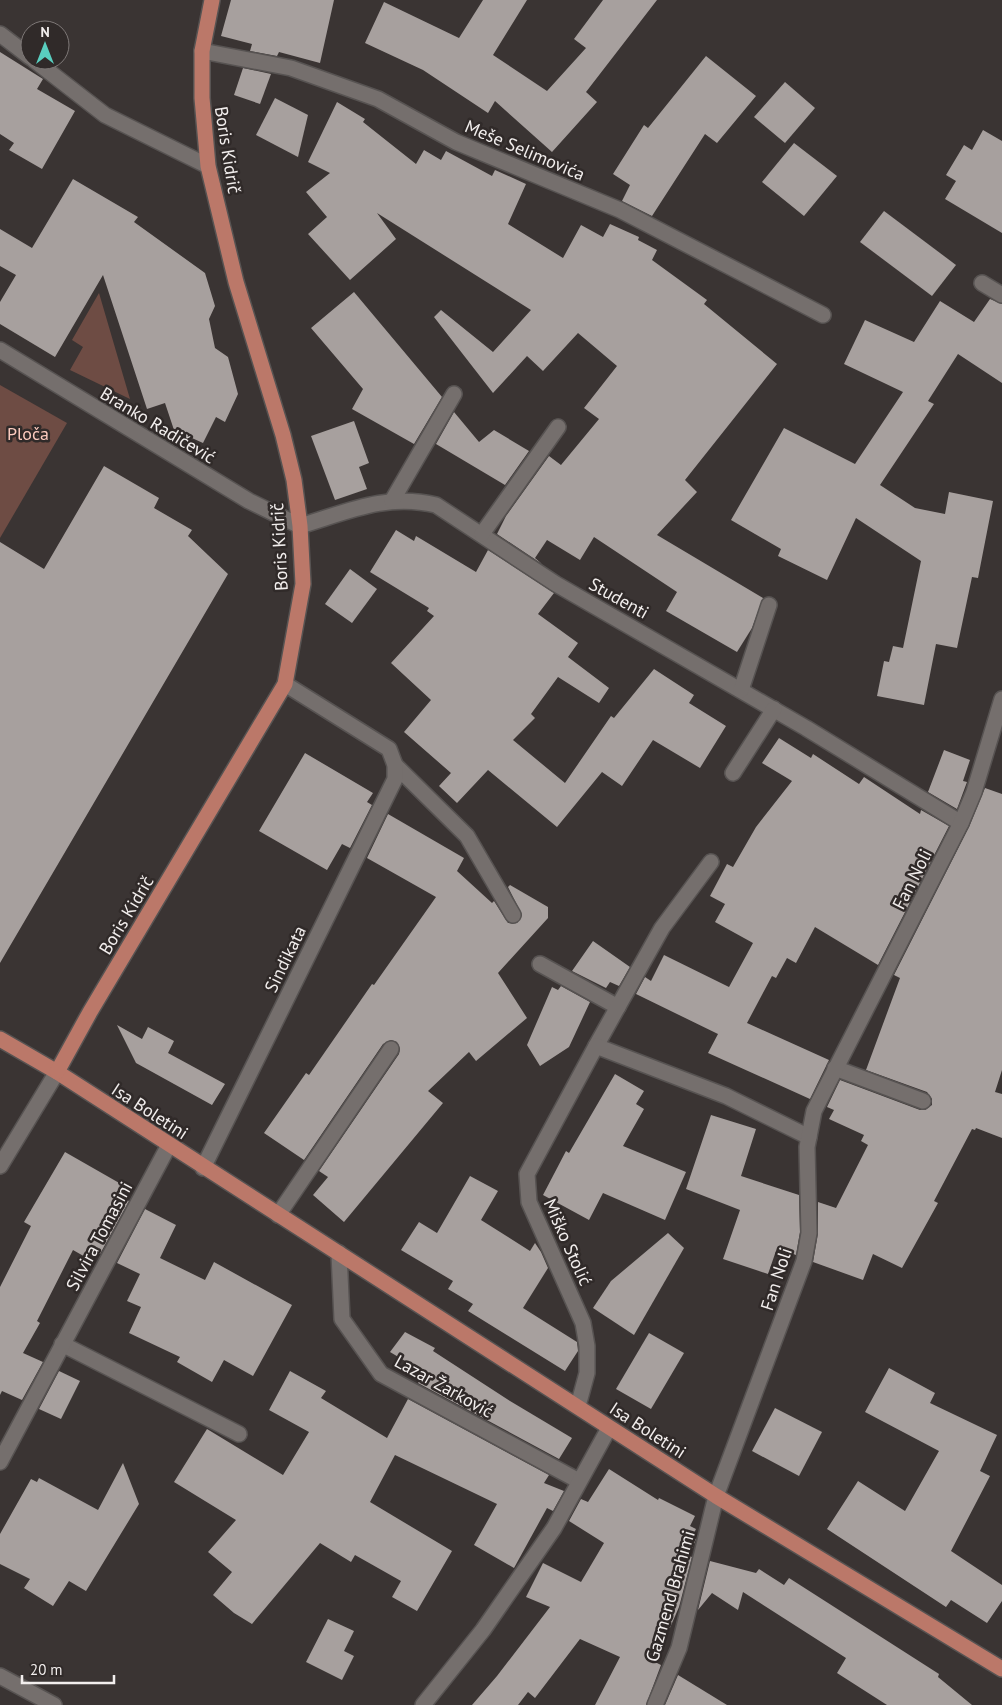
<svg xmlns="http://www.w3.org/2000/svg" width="1002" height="1705" font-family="'PT Sans',sans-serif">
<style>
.green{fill:#6e4c44}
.building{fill:#a7a09e}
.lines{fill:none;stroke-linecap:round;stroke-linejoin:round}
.minor-casing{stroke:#575352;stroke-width:18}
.major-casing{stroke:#575352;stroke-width:18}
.minor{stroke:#756f6d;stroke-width:15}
.major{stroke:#bb7869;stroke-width:15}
.labels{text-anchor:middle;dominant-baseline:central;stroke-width:5;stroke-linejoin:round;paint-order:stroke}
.street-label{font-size:18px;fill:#f2eeed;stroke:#302a29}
.park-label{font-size:18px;fill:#fccbbf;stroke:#302a29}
</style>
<rect width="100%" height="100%" fill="#3a3433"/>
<!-- green -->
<g class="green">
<path d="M99,293L130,399L70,370L83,347L72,340Z"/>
<path d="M0,385L67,423L0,538Z"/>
</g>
<!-- building -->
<g class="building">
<path d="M231,0H334L320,63L279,52L277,56L250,51L252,44L221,36Z"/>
<path d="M483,0H527L493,55L547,91L586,48L574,39L603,0H657L586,92L597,102L552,152L495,101L488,113L423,70L365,43L384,2L459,38Z"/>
<path d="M0,52L43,79L37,89L75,111L42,169L9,150L14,143L0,134Z"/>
<path d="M706,56L756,96L717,143L705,134L652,216L622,201L630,185L613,174L644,125L648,128Z"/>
<path d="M243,68L271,74L260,104L234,95Z"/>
<path d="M785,82L815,108L785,143L754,117Z"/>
<path d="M275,98L308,115L298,157L256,135Z"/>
<path d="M337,102L365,119L363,122L416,164L424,150L441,160L446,151L492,176L495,170L526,184L508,224L563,258L581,225L603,237L610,224L639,237L638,240L657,250L652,260L707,300L704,304L777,364L685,480L697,492L657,535L763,598L752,628L737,652L666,611L677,592L594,537L580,560L547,540L535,558L542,564L497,534L506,516L549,456L561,465L599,419L584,408L617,366L578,333L543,371L527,356L493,393L434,317L441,310L493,352L531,310L377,213L396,239L350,280L308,234L327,217L306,192L330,173L308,162Z"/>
<path d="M983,130L1002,141V233L945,199L956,181L946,175L964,145L972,150Z"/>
<path d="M794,143L837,176L804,216L762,182Z"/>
<path d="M73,179L138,217L134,222L205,273L215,306L209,319L215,348L228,357L238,394L225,422L216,417L203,443L174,430L165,403L147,409L103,275L55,357L0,324V302L16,275L0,266V229L32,248Z"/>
<path d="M884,211L956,265L932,296L860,242Z"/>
<path d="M354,292L442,397L414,444L352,409L363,389L311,328Z"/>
<path d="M990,299L1002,304V383L958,354L928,401L934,404L880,485L915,508L945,514L949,492L993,501L978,578L972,577L957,648L936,644L924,705L877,696L884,661L889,662L893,646L903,648L921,561L856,518L827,580L778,556L781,549L731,520L784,428L855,464L903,392L844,364L865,320L914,342L940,301L974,322Z"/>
<path d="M454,412L479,442L494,430L529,451L505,485L436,444Z"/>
<path d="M354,421L369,463L359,467L367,489L335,500L311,436Z"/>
<path d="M104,466L159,498L154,508L192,530L188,536L228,574L0,963V542L44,569Z"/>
<path d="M396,530L414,541L416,536L476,572L488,550L554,593L538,614L578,643L568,657L609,688L599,703L558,677L531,714L535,718L513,740L565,783L611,716L614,718L654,669L694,695L689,703L726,726L700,768L653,740L622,786L602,772L557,827L488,770L457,803L439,786L451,773L404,732L431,700L391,663L434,616L427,611L429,608L370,572Z"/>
<path d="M350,569L377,589L352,623L325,604Z"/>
<path d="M779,738L811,758L813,754L859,784L864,777L920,814L921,810L949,826L878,965L815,927L796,963L787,958L776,978L772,976L747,1023L829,1060L810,1099L708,1053L718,1034L636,994L645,977L651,981L664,955L729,987L753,943L715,922L725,904L710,896L727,864L733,867L756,827L792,781L762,763Z"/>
<path d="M944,750L970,760L963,781L967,782L957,809L928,792Z"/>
<path d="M305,753L373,793L367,802L372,805L350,848L342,844L327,870L259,831Z"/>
<path d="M985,788L1002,794V1070L995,1092L1002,1094V1138L976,1128L975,1130L972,1129L934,1201L938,1203L902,1268L873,1254L863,1280L813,1262L818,1233V1202L836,1208L868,1145L861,1141L864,1135L829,1119L834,1110L827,1107L840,1080L920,1110H925L932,1105V1099L927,1092L866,1070L900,978L894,975L969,827Z"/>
<path d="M388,814L464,858L457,871L492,903L494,901L508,923H517L522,915L508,887L510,885L548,907V918L498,973L527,1018L476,1061L469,1052L428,1091L443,1103L344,1222L313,1195L328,1177L319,1171L399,1054L400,1049L397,1042L391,1040L383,1044L304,1160L264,1133L306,1073L309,1075L372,984L374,985L436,897L367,858Z"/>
<path d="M593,941L630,967L619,986L610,982L606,988L572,971Z"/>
<path d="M561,986L590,1002L569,1047L540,1066L527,1045L552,987L558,990Z"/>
<path d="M117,1025L142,1039L148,1027L174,1041L168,1053L225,1084L212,1105L136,1063Z"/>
<path d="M615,1074L644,1091L636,1104L644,1109L623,1146L686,1172L665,1220L603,1193L589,1220L543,1195L566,1151L569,1153Z"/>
<path d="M711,1115L756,1129L741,1176L799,1195L800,1232L796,1255L777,1248L768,1274L723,1259L740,1210L686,1189Z"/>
<path d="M65,1152L128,1188L122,1198L129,1201L100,1254L91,1250L87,1258L73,1250L37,1321L40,1323L23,1353L43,1362L22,1400L2,1391L0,1395V1287L31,1226L24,1222Z"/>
<path d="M470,1176L498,1191L481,1220L530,1251L535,1243L541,1252L548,1268L523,1308L577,1342L578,1351L565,1371L468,1311L473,1304L448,1289L453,1281L401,1250L419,1222L437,1233Z"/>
<path d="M145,1209L176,1225L160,1258L205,1280L214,1262L292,1305L253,1376L224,1360L212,1382L177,1362L180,1357L129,1333L141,1307L127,1301L140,1274L117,1263Z"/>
<path d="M668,1233L684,1248L634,1335L593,1308L611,1281Z"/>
<path d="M405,1332L435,1348L433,1351L510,1401L572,1438L559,1459L418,1383L422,1371L390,1352Z"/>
<path d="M649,1333L684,1353L651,1409L616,1389Z"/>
<path d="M889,1368L935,1393L930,1403L997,1435L980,1471L990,1476L951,1551L1002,1585V1601L987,1623L951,1600L946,1607L827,1529L858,1481L905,1511L939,1451L865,1412Z"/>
<path d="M59,1371L80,1381L61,1419L39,1409Z"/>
<path d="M290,1371L326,1391L321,1398L387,1438L408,1399L549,1475L544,1483L564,1491L553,1511L547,1508L514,1568L474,1545L497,1504L395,1455L370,1502L452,1551L417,1611L392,1597L401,1581L355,1555L351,1562L320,1543L252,1624L234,1613L213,1595L232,1572L208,1552L236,1520L174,1482L207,1429L283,1475L309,1432L269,1410Z"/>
<path d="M775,1408L822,1432L799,1476L752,1451Z"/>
<path d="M123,1463L139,1504L86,1591L69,1581L53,1606L24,1588L30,1579L0,1564V1534L31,1479L37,1482L39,1478L98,1510Z"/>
<path d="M609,1469L658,1500L659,1498L695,1516L690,1526L696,1529L692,1537L696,1539L689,1556L692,1557L679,1607L655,1662L661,1665L646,1705H595L620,1657L580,1639L535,1698L528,1692L518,1705H472L497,1676L550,1607L526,1597L543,1563L581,1582L604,1543L569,1521L581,1499L588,1502Z"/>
<path d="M710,1561L756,1573L759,1569L784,1585L789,1578L939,1674L938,1677L972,1705H887L837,1673L846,1658L743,1592L738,1610L712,1593L698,1610Z"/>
<path d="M328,1619L354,1631L344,1651L354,1656L342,1680L306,1662Z"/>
<path d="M678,1675L727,1705H665Z"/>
</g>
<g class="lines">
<defs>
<g id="minor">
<path d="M0,34L30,57"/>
<path d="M202,51L291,68L378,99L456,142L620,210L823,315"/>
<path d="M34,60L105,115L208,166"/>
<path d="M982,283L1002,295"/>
<path d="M0,350L249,501L300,526C347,512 386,493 436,505L556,584L806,728L961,823"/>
<path d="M392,501L454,394"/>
<path d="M482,534L558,427"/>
<path d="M741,690L769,605"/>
<path d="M395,765L467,836L513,915"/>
<path d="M733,773L774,709"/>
<path d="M540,964L618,1007"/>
<path d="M596,1046L662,928L711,862"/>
<path d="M835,1068L923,1101"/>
<path d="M0,1166L57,1072"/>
<path d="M203,1168L395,779V765L389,749L285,684"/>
<path d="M278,1215L391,1049"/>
<path d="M339,1253L342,1319L381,1374L579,1481"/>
<path d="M62,1344L239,1434"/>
<path d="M578,1406L587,1373V1346L583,1323L529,1202L527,1174L596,1046L726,1096L809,1137"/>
<path d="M0,1462L169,1145"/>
<path d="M0,1676L54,1705"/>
<path d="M423,1705L483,1630L554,1528L609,1428"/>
<path d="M655,1705L679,1648L716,1496L804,1261L809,1233L807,1147L814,1111L961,823L974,792L1002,699"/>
</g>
<g id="major">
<path d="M0,1039L57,1072L716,1496L1002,1669"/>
<path d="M57,1072L90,1012L285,684L303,584L300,526L294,480L283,435L236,282L208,166L202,98V51L212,0"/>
</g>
</defs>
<!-- minor casing -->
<use href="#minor" class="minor-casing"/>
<!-- major casing -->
<use href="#major" class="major-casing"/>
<!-- minor -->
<use href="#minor" class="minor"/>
<!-- major -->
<use href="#major" class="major"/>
</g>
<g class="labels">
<!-- street labels -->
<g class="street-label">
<text transform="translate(228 150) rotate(81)">Boris Kidrič</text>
<text transform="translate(525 150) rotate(23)">Meše Selimovića</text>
<text transform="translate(158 425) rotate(31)">Branko Radičević</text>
<text transform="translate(279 547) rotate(-93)">Boris Kidrič</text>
<text transform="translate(619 598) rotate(29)">Studenti</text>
<text transform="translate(912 879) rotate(-63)">Fan Noli</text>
<text transform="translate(126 915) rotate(-59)">Boris Kidrič</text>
<text transform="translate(285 959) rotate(-64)">Sindikata</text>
<text transform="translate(150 1111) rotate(33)">Isa Boletini</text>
<text transform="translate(99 1236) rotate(-62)">Silvira Tomasini</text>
<text transform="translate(568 1242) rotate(66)">Miško Stolić</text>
<text transform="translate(776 1279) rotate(-72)">Fan Noli</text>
<text transform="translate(444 1386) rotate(29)">Lazar Žarković</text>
<text transform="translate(648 1430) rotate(33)">Isa Boletini</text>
<text transform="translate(670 1596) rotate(-74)">Gazmend Brahimi</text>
</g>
<!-- park labels -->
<g class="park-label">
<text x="28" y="433">Ploča</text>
</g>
</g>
<!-- north arrow -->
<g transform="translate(45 45)"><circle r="24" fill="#302a29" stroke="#7e7877"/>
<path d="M0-4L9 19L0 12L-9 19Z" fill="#59cebf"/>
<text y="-8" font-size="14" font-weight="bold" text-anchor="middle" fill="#f2eeed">N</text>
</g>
<!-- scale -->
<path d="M22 1675v8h92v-8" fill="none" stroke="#f2eeed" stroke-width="2.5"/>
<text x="30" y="1675" font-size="15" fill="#f2eeed" stroke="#302a29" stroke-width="4" paint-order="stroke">20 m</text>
</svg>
